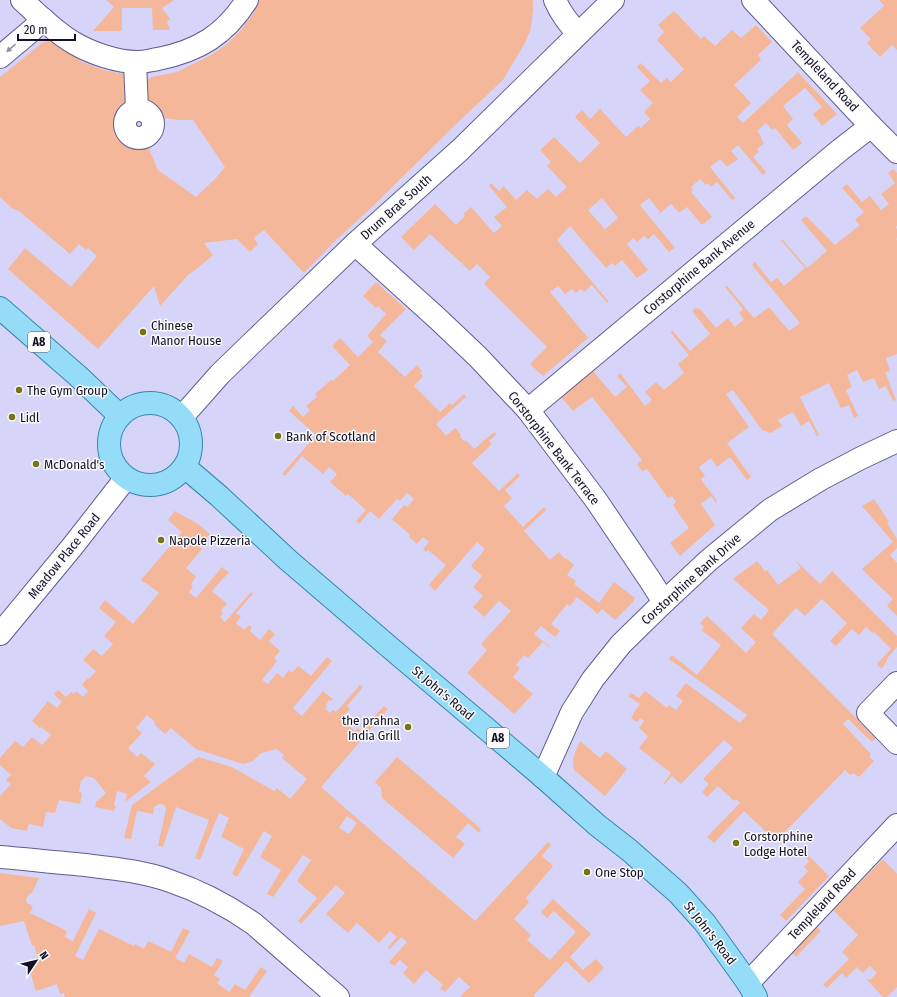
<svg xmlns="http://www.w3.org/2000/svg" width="897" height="997" font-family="'Fira Sans Condensed',sans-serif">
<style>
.green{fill:#f4b799;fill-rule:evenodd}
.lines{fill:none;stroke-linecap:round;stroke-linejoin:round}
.street-casing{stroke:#615c90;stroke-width:24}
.secondary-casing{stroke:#615c90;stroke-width:24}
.primary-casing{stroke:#3a86ab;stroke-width:24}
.street{stroke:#fff;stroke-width:22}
.secondary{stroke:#fff;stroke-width:22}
.primary{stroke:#95dcf8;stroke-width:22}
.oneway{fill:#95949d}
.poi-dot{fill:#767317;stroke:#fafafa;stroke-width:1.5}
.labels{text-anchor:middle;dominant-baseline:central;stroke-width:3;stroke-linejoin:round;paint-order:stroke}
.shield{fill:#fafafa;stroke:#595766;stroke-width:1}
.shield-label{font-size:12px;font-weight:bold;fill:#141126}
.street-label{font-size:13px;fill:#141126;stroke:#fafafa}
.poi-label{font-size:13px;fill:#141126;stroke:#fafafa;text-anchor:start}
</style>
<rect width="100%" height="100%" fill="#d6d5f9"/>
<!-- green -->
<g class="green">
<path d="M106,0H174L162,8L170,19L167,21L170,30H153L152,8H122V31H93L114,7Z"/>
<path d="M260,0H533V8L532,20L530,31L525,43L503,80L453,127L372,207L334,242L304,273L264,230L254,238L258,244L250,252L237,239L204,243L213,255L199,267L188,275L160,306L154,286L98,349L8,269L25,248L71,287L97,256L88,248L86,250L79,244L70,254L19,211L12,208L0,197V77L42,43L49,41L54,42L82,62L107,71L130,75L129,101L125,108L118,115C118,118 118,122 118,125C120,133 127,143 136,144C139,144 143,143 146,142L158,170L196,197L215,179L225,167L193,120H178L160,117L156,110L145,100L148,80L151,77L177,72L211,55L226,45L240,31L253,14Z"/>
<path d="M879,0H897V50L892,45L880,57L867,43L871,39L860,28L884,6Z"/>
<path d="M674,11L701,39L704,36L715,46L732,30L741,38L756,25L772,42L758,55L761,60L734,85L751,103L737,117L743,123L798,72L837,114L822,126L813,114L822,107L805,88L783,106L793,119L787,125L802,143L793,150L775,128L772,130L766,123L757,131L762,138L761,139L764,143L757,149L759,152L753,157L766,172L763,175L738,145L731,151L738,159L727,167L720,159L710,167L735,198L732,200L717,182L711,187L708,183L706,185L700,179L691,187L693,190L691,192L712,217L702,225L687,207L679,213L671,204L659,214V211L649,198L640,205L675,248L669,252L654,234L648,239L644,236L637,242L633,238L627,244L648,270L637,278L622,260L615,266L612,263L606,268L570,226L557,240L609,302L607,303L592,285L584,292L581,289L575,293L572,289L565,294L558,286L550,292L588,338L543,376L530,364L547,347L484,284L490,277L477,264L470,271L430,234L414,250L401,237L435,204L456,225L465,216L463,214L471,207L494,233L502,226L494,217L507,207L489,186L491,183L499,191L504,186L516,200L527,190L537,199L548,189L556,197L567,187L547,166L551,162L540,150L554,137L580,163L600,143L575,117L582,110L590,119L600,109L626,137L638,126L641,128L650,119L644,112L653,103L640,90L650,81L637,67L641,63L661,83L667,78L671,82L684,69L657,40L664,32L658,25ZM602,198L618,218L605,229L615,241L588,210Z"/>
<path d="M893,169L897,173V226L895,227L897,229V238L896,239L897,240V354L886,358L890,371L885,372L896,400L893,401L886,386L879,389L874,378L863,382L857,370L847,375L852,387L846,390L858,416L854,418L849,405L841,408L829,383L800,397L819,435L817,436L809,421L801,426L793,412L778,420L782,426L771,433L762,430L733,390L726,394L749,427L727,443L751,477L747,480L730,457L717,467L711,458L699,467L705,476L701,479L717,501L716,503L711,496L701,504L715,525L680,556L670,543L689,528L673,505L676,502L672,496L668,498L647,469L642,471L637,464L642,460L592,397L573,411L561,397L593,371L615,397L627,387L617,376L620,373L645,406L652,400L645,392L656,382L664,390L684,373L678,364L689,355L670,332L673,331L690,351L710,334L692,311L696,308L697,309L699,308L716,328L728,318L735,327L744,319L739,313L743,309L725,287L727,286L754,318L769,307L789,331L800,323L752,265L755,262L771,282L777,278L784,286L805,268L781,240L782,239L807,268L827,251L801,220L806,216L835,245L860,225L855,220L864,212L842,188L847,184L862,202L870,196L881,210L889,204L881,194L895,183L888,173Z"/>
<path d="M376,282L406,309L380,335L387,341L378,352L405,377L417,365L422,371L420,373L423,376L414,386L440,412L450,403L452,405L464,394L466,397L436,424L446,436L455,428L461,435L460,437L464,441L466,440L474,449L494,432L497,434L489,441L492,444L472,463L499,491L518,473L520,476L505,490L512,498L504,506L523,527L544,507L546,510L524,531L550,560L559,552L565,559L566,558L574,565L567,575L576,581L574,584L599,603L614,582L635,598L633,602L615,620L602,609L598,614L577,597L570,606L567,604L551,624L560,631L555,637L541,626L534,634L550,647V648L543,642L528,658L524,655L516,665L520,668L513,677L533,694L514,714L467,673L487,650L481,644L511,611L499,601L484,617L473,607L483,596L473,587L482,576L471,566L485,549L477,542L435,591L429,585L446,565L428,550L426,552L423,549L429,542L423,537L417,544L409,537L410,535L392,519L404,505L407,507L414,499L407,493L400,501L397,499L379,519L370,511L359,524L356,521L366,510L348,494L346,496L330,482L337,474L329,467L323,474L302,456L285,476L282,474L316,435L289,411L293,406L303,417L310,410L306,406L317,397L315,394L331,380L333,381L350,365L332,346L340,338L358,357L373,342L367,336L386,314L378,306L376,308L363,296Z"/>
<path d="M874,499L889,522L887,523L897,539V548L890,555L897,563V616L887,606L893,599L862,569L893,542L862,506Z"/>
<path d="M175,511L198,524L210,534L199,547L202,549L186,568L196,577L191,584L193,587L189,592L196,598L222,567L229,572L212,591L227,604L221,610L223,613L220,617L225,622L251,592L253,594L236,613L241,617L236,623L244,630L249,625L252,627L250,631L260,640L269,629L275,634L269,641L280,651L274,658L277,661L262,680L268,684L277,673L283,678L289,670L292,673L298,666L311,676L327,657L332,661L293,708L302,716L323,691L333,699L331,701L329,700L326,705L327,706L325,709L330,713L333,710L336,712L360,685L363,687L347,706L350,709L341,718L355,731L358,728L361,731L384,706L388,709L321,787L475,921L548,842L551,845L542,856L553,866L526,898L529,902L514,919L531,935L527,940L550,960L576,932L554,911L547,918L541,912L553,899L591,934L570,957L583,970L596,959L604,968L589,983L566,961L534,995L535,997H460L470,987L459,977L445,992L440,988L443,985L426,970L414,984L403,973L408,967L400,960L394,966L389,962L407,942L401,937L390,949L388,947L397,937L390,931L379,943L357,923L348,933L326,914L345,893L336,885L301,924L298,921L317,898L297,881L311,860L303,855L273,897L267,894L281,870L260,857L272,836L264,831L237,877L232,874L244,849L221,837L229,818L219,813L200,860L195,858L209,820L176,807L163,847L158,846L166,809L164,805L159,804L154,807L153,814L137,811L131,839L124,838L132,805L198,757L232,767L274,791L277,788L290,799L307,779L282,758L284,755L277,749L261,753L253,761L247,763L243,764L196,749L171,728L165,734L154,724L155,722L147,715L136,728L142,733L128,748L137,757L141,753L155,764L144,776L151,782L125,802L127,794L117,791L114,805L116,806L114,811L95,807L96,802L106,793L94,778L86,776L81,781L79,792L82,793L80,804L59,800L55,813L46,812L43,827L29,824L28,826L27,831L11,828L0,819V796L11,784L6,780L11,775L0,765V758L15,741L23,747L32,737L42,745L51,735L41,727L40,728L32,721L48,701L57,708L62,702L54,694L58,690L66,697L71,692L74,694L76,691L83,697L88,691L82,685L88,678L89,679L96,671L83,660L93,649L102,656L113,644L104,636L116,622L99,608L105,600L133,624L159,593L146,583H145L141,580L182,532L168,520ZM347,816L357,823L349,834L339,828Z"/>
<path d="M795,560L820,584L832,571L897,636V647L889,656L882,669L877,664L891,649L874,632L873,633L866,627L859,635L852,629L836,646L830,641L847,623L822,599L805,616L796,608L772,634L876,738L872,742L848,719L843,724L871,754L870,755V758L874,761L859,777L855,774H852L850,775L845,770L785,832L787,835L784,838L780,834L775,840L744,811L714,843L707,837L740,803L736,799L734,801L718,786L707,797L702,792L709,784L703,779L733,748L724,740L681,784L672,776L664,785L663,784L671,773L639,748L648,736L639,728L644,721L640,718L637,722L631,718L634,713V712L640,704L628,696L631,693L639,698L645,691L667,708L669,705L676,710L683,701L676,696L686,683L740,723L747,715L669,659L672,655L697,675L721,645L701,630L704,627L700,623L707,616L746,653L756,642L741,628L754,614L761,620L769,610L733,579L757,561L765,571L767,570L778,585L801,568Z"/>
<path d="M580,741L600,758L606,751L627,769L605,796L574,770C571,760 576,750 580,741Z"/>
<path d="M397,757L481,829L479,833L468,823L456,837L465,844L453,858L382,798L381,788L375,782Z"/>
<path d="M803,850L829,876L786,921L780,915L805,889L798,882L808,871L804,867L809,861L800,852Z"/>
<path d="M883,859L897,874V987L887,997H883L867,980L868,979L870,980L877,973L870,966L863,973L857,967L846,978L842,973L827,988L823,985L849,959L842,952L858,935L833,910Z"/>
<path d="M0,873L39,878L32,893L29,894L26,900L27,903L33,906L30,913L67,931L65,937L73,941L89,909L96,913L75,956L83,960L99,929L134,946L135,944L144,949L148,941L171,952L183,928L190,931L175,958L184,963L189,954L212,967L217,958L223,961L214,975L220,979L217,983L229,992L235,984L245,990L261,967L267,971L249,997H65L64,993L60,994L57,984L36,991L27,962L38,958L34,945L32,946L24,921L0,926Z"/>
<path d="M817,927L821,931L796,957L791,953Z"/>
</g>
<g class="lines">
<defs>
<g id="street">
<path d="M22,0C38,15 55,32 74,43C91,53 117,62 137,62C145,62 151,60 158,59C198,51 225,35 247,0"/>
<path d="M555,0C561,14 568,22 578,34"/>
<path d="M753,0L871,126L897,152"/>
<path d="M0,57L31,31L43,19"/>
<path d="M135,62L137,109"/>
<circle cx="139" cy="124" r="14"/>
<path d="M355,244L438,319L478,357L528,410L596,500L650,580L664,602"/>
<path d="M528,410L840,150L871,126"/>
<path d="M897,683L868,713L897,743"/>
<path d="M543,777L572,712L593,679L621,644L664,602L709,560L770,510L821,479L861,458L897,441"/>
<path d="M0,857C25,859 51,862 76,864C108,868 139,870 170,881C200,891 228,906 254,924L338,997"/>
<path d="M748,983L897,825"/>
</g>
<g id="secondary">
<path d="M182,417L220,374L252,343L355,244L460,150L613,0"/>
<path d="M0,634L72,547L126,478"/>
</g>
<g id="primary">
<path d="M0,308L78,376L120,416"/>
<circle cx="150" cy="444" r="41"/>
<path d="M185,467L219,496L288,560L394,651L482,725L543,777L597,825L629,850L678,893L705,923L748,983L756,997"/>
</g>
</defs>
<!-- street casing -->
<use href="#street" class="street-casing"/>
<!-- secondary casing -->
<use href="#secondary" class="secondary-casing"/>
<!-- primary casing -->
<use href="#primary" class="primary-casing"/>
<!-- street -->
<use href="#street" class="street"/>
<!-- secondary -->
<use href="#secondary" class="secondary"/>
<!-- primary -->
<use href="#primary" class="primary"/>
</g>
<!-- one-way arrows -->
<defs><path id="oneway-solid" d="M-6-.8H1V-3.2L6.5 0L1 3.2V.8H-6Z"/></defs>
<use class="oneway" href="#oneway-solid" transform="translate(11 48) rotate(139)"/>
<!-- markers -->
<g class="poi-dot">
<circle cx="143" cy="332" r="4"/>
<circle cx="19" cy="390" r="4"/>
<circle cx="12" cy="417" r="4"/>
<circle cx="278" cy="436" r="4"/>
<circle cx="36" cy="464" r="4"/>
<circle cx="161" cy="540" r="4"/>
<circle cx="408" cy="727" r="4"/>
<circle cx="736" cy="843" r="4"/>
<circle cx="587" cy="872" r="4"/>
</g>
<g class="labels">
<!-- shield labels -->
<g class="shield">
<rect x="28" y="332" width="22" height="20" rx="3"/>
<rect x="487" y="728" width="22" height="20" rx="3"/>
</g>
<g class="shield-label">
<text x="39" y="342">A8</text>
<text x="498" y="738">A8</text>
</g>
<!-- street labels -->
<g class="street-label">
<text transform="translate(825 76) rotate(47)">Templeland Road</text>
<text transform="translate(396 207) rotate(-42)">Drum Brae South</text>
<text transform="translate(699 267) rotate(-40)">Corstorphine Bank Avenue</text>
<text transform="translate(554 448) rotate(52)">Corstorphine Bank Terrace</text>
<text transform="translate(64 556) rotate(-51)">Meadow Place Road</text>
<text transform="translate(691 579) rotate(-42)">Corstorphine Bank Drive</text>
<text transform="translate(443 693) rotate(40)">St John's Road</text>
<text transform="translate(822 904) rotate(-47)">Templeland Road</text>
<text transform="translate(710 933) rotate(52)">St John's Road</text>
</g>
<!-- poi labels -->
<g class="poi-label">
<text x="151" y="325">Chinese<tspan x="151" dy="15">Manor House</tspan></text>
<text x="27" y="390">The Gym Group</text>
<text x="20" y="417">Lidl</text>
<text x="286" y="436">Bank of Scotland</text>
<text x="44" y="464">McDonald's</text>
<text x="169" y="540">Napole Pizzeria</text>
<text x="400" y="720" text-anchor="end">the prahna<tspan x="400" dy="15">India Grill</tspan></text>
<text x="744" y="836">Corstorphine<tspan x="744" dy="15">Lodge Hotel</tspan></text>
<text x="595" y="872">One Stop</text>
</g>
</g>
<!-- north arrow -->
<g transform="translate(36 961) rotate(55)" stroke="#fafafa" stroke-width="3" paint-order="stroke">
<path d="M0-3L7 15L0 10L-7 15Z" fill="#141126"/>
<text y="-6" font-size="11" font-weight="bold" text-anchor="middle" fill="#141126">N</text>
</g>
<!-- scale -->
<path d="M18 34v6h57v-6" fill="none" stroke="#141126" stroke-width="2"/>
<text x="24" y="34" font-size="12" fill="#141126" stroke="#fafafa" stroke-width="3" paint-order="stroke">20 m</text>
</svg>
